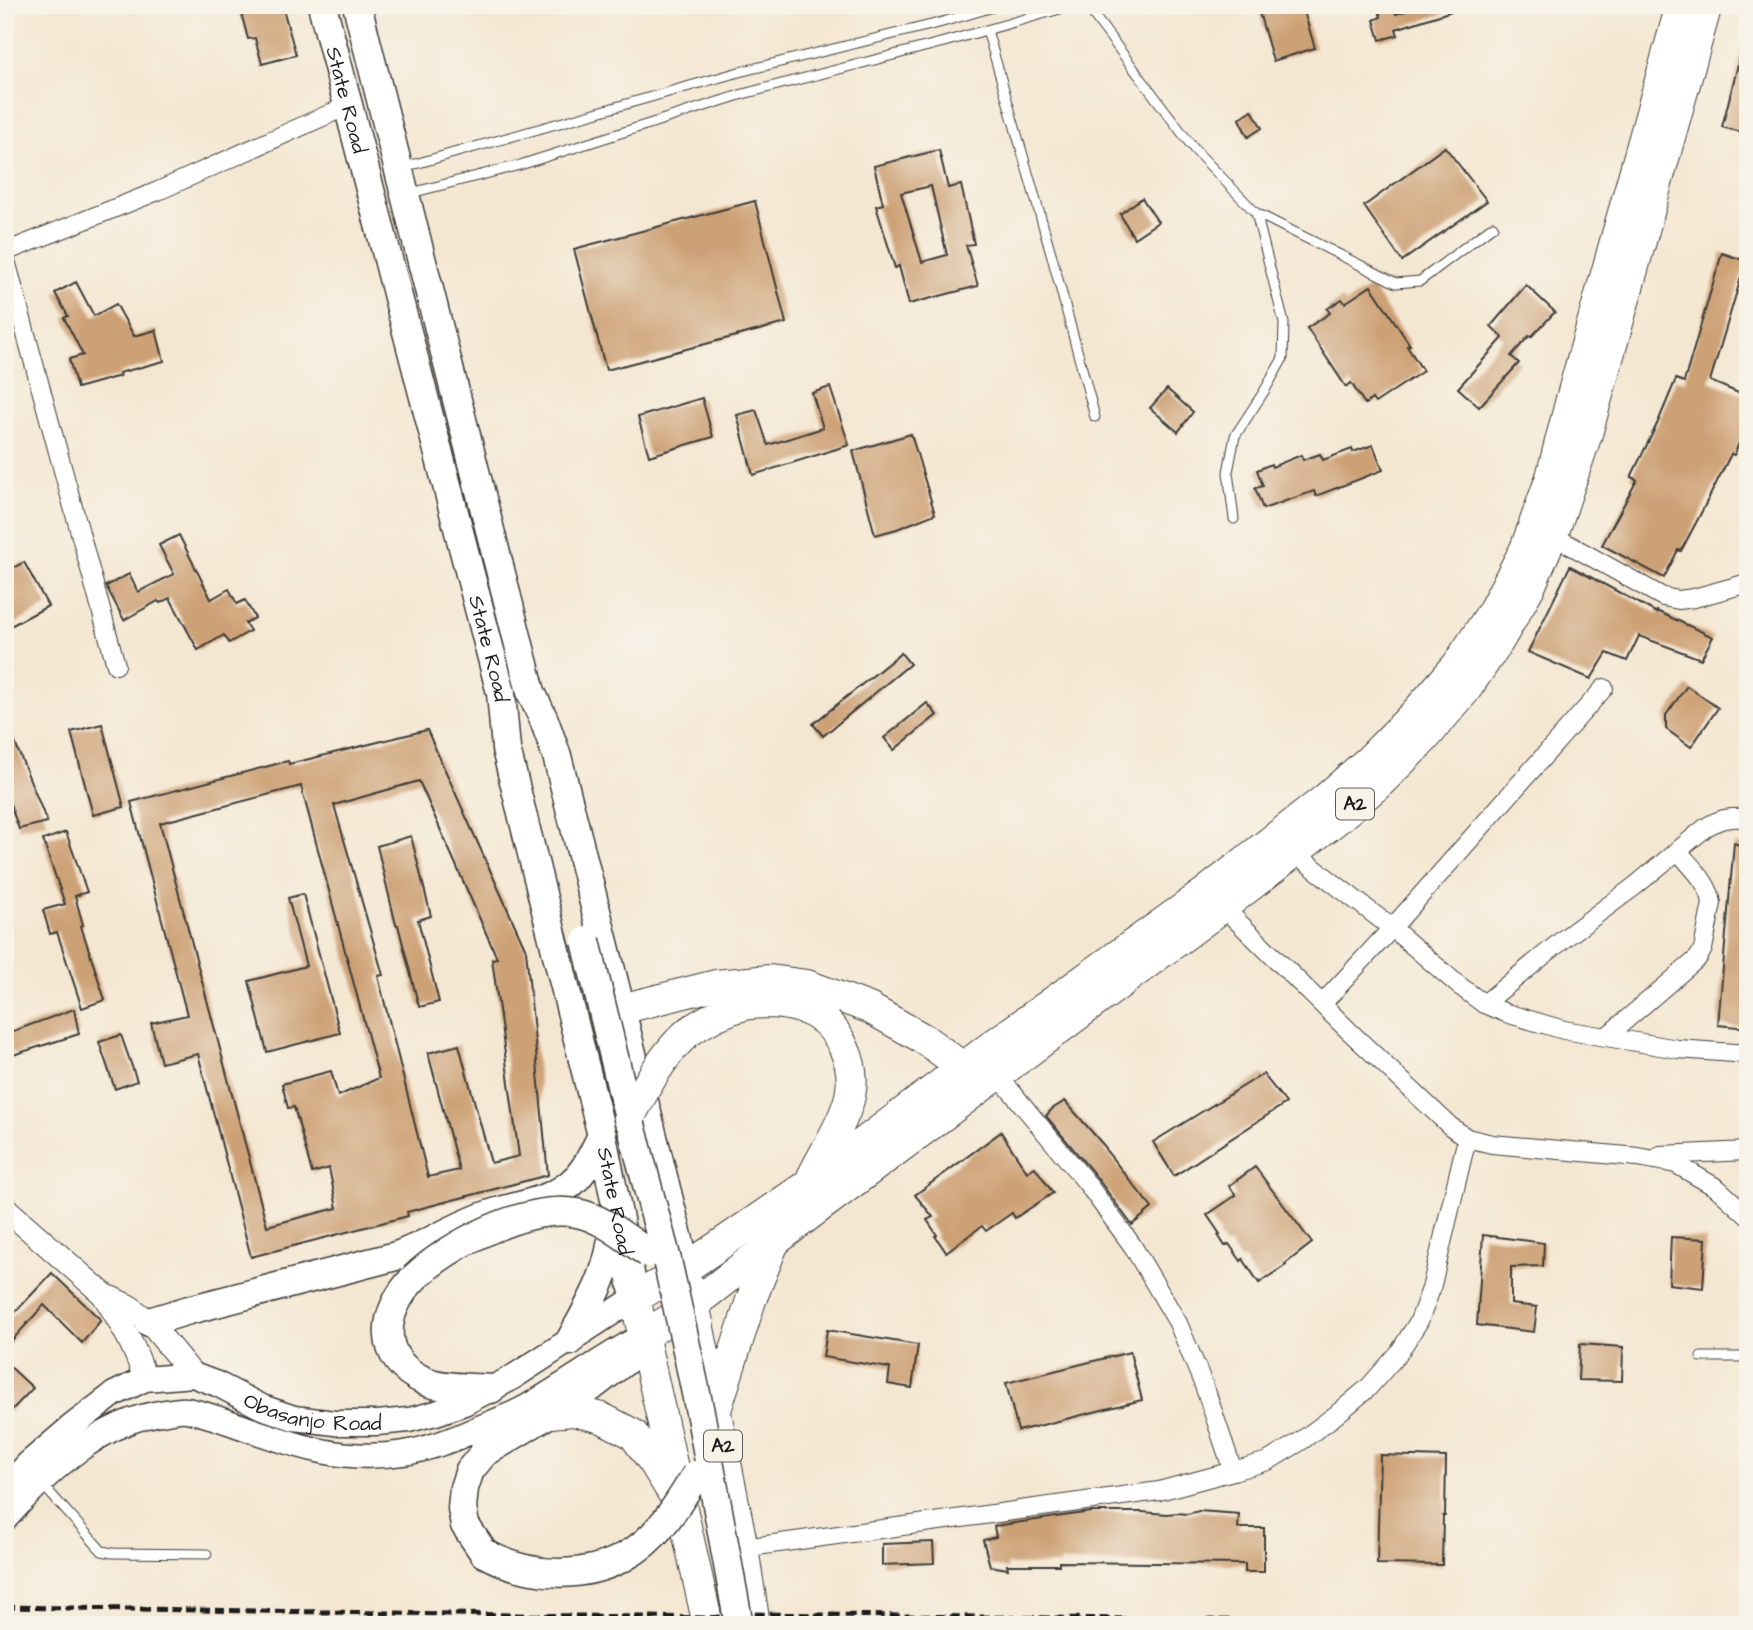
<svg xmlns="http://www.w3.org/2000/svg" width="1753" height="1630" font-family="'Architects Daughter',sans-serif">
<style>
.building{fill:#cda176;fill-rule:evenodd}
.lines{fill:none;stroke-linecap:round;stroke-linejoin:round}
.service-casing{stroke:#3c3a37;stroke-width:11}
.minor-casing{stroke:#3c3a37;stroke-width:20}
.tertiary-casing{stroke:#3c3a37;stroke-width:25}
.secondary-casing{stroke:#3c3a37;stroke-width:27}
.primary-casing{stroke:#3c3a37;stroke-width:31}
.trunk-casing{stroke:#3c3a37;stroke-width:32}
.service{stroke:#fff;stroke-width:9}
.minor{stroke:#fff;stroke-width:18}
.tertiary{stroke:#fff;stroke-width:23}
.secondary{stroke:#fff;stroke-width:24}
.primary{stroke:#fff;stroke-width:28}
.trunk{stroke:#fff;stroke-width:30}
.rail{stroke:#1c1c1c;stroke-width:5;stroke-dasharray:10 5;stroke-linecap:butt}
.primary-bridge-casing{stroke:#3c3a37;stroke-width:31;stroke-linecap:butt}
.trunk-bridge-casing{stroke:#3c3a37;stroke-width:32;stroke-linecap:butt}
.primary-bridge{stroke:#fff;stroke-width:28}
.trunk-bridge{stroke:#fff;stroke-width:30}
.labels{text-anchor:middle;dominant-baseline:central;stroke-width:6;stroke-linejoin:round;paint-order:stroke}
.shield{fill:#f7f3e8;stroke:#5e5c59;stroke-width:2}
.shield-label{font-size:19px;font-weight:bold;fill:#1c1c1c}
.street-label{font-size:21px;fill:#1c1c1c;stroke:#f7f3e8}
</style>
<rect width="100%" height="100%" fill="#f7f3e8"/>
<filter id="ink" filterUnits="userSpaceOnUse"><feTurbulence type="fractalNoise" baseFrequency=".0143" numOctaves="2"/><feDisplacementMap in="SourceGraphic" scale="14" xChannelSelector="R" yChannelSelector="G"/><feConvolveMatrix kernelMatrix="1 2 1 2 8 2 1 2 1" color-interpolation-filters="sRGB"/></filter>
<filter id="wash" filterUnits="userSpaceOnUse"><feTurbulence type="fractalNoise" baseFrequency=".00686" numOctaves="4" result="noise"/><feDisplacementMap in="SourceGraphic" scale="28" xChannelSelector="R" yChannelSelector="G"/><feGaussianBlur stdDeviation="1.57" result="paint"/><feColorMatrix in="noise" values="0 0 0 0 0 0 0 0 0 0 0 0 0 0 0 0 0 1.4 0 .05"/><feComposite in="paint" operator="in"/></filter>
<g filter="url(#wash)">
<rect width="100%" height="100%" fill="#f4e7d2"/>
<g id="blocks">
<!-- building -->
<g class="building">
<path d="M239,5H282L296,55L262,64L255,38L248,39Z"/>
<path d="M1257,5H1302L1315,48L1273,61Z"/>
<path d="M1377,5H1393L1396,14L1424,5H1460L1461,8L1396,29L1398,35L1380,40L1374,20L1381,17Z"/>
<path d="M1743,45L1748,46V134L1722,127Z"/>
<path d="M1252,110L1262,128L1248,137L1239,119Z"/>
<path d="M1445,147L1487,201L1402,261L1364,206Z"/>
<path d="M939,150L948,188L961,185L974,244L966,245L978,286L909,304L899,266L895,268L876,206L883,204L874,166ZM931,186L947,255L922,262L901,193Z"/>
<path d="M1142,198L1158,222L1134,238L1120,214Z"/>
<path d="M755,201L786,323L606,370L574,249Z"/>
<path d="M1722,253L1746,261L1710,381L1748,397V421L1734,455L1731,454L1698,519L1681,551L1678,550L1664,578L1602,545L1637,480L1631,477L1658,422L1676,379L1684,382Z"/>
<path d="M76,282L94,316L116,304L134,336L156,330L164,361L119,373L120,376L77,388L69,359L83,355L64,318L68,316L55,293Z"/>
<path d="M1526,285L1555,312L1531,337L1529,336L1511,356L1519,363L1479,407L1458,388L1503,338L1491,326Z"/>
<path d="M1371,286L1410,345L1407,346L1423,371L1375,403L1372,399L1365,404L1351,383L1346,387L1307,328L1330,313L1327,309L1342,299L1345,303Z"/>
<path d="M830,387L849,445L753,475L737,415L756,410L768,445L823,428L812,393Z"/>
<path d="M1167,389L1193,412L1178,432L1150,408Z"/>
<path d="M702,398L713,437L649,456L638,417Z"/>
<path d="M911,434L935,514L897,529L875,535L853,451Z"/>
<path d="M1373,445L1383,470L1316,496L1314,491L1263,509L1255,488L1263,486L1257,470L1271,464L1272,467L1301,455L1303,460L1320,454L1323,460L1352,449L1353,452Z"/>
<path d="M179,535L211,599L229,589L237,604L245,600L255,618L245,623L250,631L229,643L224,635L198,650L170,598L160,603L158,601L124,620L106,586L129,574L138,592L174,574L159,545Z"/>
<path d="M24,562L48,606L5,629V572Z"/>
<path d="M1570,566L1657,613V611L1713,637L1701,659L1639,636L1627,661L1607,653L1591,679L1528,652Z"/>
<path d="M901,653L910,664L823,736L813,724Z"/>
<path d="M1687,686L1718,708L1691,747L1666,729V715Z"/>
<path d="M927,703L937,715L894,750L884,738Z"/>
<path d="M5,718L47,822L19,829L5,790Z"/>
<path d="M102,724L124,807L93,815L71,732Z"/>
<path d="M427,730L526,950L548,1175L407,1212L408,1216L251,1257L198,1054L161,1063L151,1023L187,1015L131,802L288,761L289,764ZM419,781L497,958L492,959L519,1156L491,1163L459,1045L428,1053L459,1170L428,1177L378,976L383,975L334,805ZM301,786L379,1078L338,1096L331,1071L282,1084L288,1108L294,1107L312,1173L329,1168L337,1208L267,1226L160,823Z"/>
<path d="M66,832L87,892L75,896L83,925L81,926L105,1000L82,1008L57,932L50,934L43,910L65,904L43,840Z"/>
<path d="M411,836L431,916L418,920L439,1002L419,1007L398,925H396L377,846Z"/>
<path d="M1734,843L1748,848V1028L1718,1025Z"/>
<path d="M303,894L340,1033L267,1052L249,981L306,966L288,898Z"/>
<path d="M74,1009L79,1034L13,1055L5,1034Z"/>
<path d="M121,1035L137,1081L115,1089L99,1042Z"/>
<path d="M1263,1074L1286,1103L1174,1176L1153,1142Z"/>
<path d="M1065,1101L1106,1148L1105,1149L1152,1208L1132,1225L1095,1175L1046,1116L1052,1109Z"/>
<path d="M1001,1132L1027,1172L1035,1167L1053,1193L1015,1218L1012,1213L986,1231L982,1226L946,1252L935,1236L937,1235L927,1220L933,1217L915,1195Z"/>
<path d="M1255,1167L1312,1243L1285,1264L1286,1265L1259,1283L1243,1259L1241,1261L1229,1244L1225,1246L1218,1235L1220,1234L1207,1215L1236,1195L1229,1186Z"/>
<path d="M1483,1235L1544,1243L1543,1266L1511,1267V1304L1537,1307L1534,1332L1477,1325Z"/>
<path d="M1671,1237L1706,1239L1703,1288L1669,1284Z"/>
<path d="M52,1273L101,1320L82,1343L44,1305L5,1348V1323Z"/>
<path d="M827,1330L918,1345L912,1388L888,1384L890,1368L823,1357Z"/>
<path d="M1580,1344L1623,1347L1622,1381L1578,1380Z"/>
<path d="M1130,1352L1142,1400L1018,1431L1006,1383Z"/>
<path d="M5,1362L33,1388L5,1417Z"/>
<path d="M1380,1455L1446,1457L1445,1516H1443L1442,1565L1377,1564Z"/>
<path d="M1199,1511L1239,1514L1238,1528H1264V1572H1245V1564L1059,1562V1565H1007L1008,1569L990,1566L983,1540L996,1537L994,1526L1091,1512H1142L1167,1514L1177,1513L1187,1514Z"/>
<path d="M933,1542L934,1563L882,1565V1544Z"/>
</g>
</g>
</g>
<g filter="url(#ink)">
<use href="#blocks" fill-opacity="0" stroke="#3c3a37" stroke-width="2"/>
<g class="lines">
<defs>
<g id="service">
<path d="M1086,5L1194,149L1256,213L1396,283L1420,281L1493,226"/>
<path d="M987,30L1051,253L1095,417"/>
<path d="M401,168L739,72L939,23L1000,5"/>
<path d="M407,194L520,165L743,94L944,42L1074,5"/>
<path d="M1234,519L1228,472L1235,436L1265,390L1283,358L1284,323L1256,213"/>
<path d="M1701,1357H1748"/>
<path d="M42,1484L102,1551L113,1553L207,1554"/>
</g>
<g id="minor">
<path d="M5,252L158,191L347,106"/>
<path d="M5,257L116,665"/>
<path d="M1552,535L1663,597L1679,600L1694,598L1748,583"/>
<path d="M1293,852L1392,928L1457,984L1484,1004L1506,1013L1564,1030L1678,1049L1748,1054"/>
<path d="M1223,907L1349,1031L1450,1126L1467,1138L1492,1144L1638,1157L1676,1164L1717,1188L1748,1216"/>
<path d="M1322,1004L1392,928L1604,688"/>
<path d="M1484,1004L1565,938L1635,886L1705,828C1720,818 1730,817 1748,818"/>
<path d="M1606,1037L1698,958L1703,949L1712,903C1709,882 1690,866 1678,851"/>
<path d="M997,1074L1086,1182L1132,1245L1178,1323L1205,1388L1233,1471L1268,1461L1301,1441L1337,1414L1368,1388L1398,1354L1419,1321L1431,1289L1467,1138"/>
<path d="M1660,1155L1748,1151"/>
<path d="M743,1548L1159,1491L1233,1471"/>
</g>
<g id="tertiary">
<path d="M5,1208L103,1294L130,1307L149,1322L193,1375"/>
<path d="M103,1294C120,1321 136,1348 145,1379"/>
</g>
<g id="secondary">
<path id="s1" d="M5,1489L29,1463L71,1427L114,1394L145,1379L193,1375L217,1384L262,1407L294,1418L335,1423H377L409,1420L436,1413L464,1403L510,1379L635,1298"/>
<path d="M5,1519C46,1473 102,1420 166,1412C173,1411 180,1409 187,1410C208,1414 228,1422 248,1429C303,1448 344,1462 404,1453C430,1449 455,1439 479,1428C494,1422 509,1416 523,1409C562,1387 598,1361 637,1339"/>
</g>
<g id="primary">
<path id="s2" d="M322,5L501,693L506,749L602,1136L635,1298"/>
<path d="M357,5L531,692L544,720L557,756L686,1268"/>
<path d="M414,1278C381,1312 376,1359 425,1381C442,1389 472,1387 491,1389"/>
<path d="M149,1322L189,1310L396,1256C427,1245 454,1227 485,1216C520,1203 561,1203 584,1169C591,1159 596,1147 602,1136"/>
<path d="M570,1341C590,1304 611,1271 613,1228"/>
<path d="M484,1553L465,1525L462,1508L464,1488L470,1470L484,1453L586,1391L625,1361L636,1349L643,1336"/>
</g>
<g id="trunk">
<path d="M621,1009L716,985L770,980L807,985L869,1008L924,1039L964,1068"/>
<path d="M687,1033C704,1021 724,1010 745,1005C753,1003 763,1003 772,1003C805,1005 830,1016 844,1048C850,1061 853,1076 851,1090C848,1116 824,1152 812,1177"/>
<path d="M691,1288L743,1548L755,1625"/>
<path d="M643,1336L694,1304L808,1216L1223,907L1335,821L1380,783L1425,738L1465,691L1499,641L1531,585L1556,526L1587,434L1707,5"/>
<path d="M717,1407L751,1300L773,1245"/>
<path d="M550,1413L573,1411L602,1418L633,1434L654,1463L672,1492"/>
<path d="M708,1625L635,1298L686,1268L807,1185L990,1047L1203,894L1326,798L1369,760L1417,711L1457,665L1492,612L1525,549L1551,477L1571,399L1681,5"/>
</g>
</defs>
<!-- service casing -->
<use href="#service" class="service-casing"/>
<!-- minor casing -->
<use href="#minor" class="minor-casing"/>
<!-- tertiary casing -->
<use href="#tertiary" class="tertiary-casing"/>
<!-- secondary casing -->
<use href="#secondary" class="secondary-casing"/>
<!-- primary casing -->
<use href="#primary" class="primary-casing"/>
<!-- trunk casing -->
<use href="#trunk" class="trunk-casing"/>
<!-- service -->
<use href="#service" class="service"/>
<!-- minor -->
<use href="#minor" class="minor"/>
<!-- tertiary -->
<use href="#tertiary" class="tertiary"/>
<!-- secondary -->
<use href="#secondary" class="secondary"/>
<!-- primary -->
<use href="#primary" class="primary"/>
<!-- trunk -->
<use href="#trunk" class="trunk"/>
<!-- rail -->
<path class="rail" d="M5,1607L707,1618L753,1614L1582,1625"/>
<defs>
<g id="primary-bridge">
<path d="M586,941L625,1102L667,1260L685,1341L701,1417L739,1625"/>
<path d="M414,1278C449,1244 527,1204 577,1213C603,1218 627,1239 648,1253"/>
<path d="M484,1553C543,1585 618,1580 662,1525C675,1510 685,1492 696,1475"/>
</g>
<path id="trunk-bridge" d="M629,1119C645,1088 661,1057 687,1033"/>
</defs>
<!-- primary-bridge casing -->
<use href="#primary-bridge" class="primary-bridge-casing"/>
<!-- trunk-bridge casing -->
<use href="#trunk-bridge" class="trunk-bridge-casing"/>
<!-- primary-bridge -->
<use href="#primary-bridge" class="primary-bridge"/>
<!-- trunk-bridge -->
<use href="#trunk-bridge" class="trunk-bridge"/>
</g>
</g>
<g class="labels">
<!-- shield labels -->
<g class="shield">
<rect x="1336" y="788.5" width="38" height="31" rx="5"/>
<rect x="704" y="1430.5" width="38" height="31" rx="5"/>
</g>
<g class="shield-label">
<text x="1355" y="804">A2</text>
<text x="723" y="1446">A2</text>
</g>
<!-- street labels -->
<g class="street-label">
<text stroke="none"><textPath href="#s2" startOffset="98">State Road</textPath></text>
<text stroke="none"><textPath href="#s2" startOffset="665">State Road</textPath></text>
<text stroke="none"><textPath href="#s2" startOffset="1232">State Road</textPath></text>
<text stroke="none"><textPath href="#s1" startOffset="355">Obasanjo Road</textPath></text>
</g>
</g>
<!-- margin -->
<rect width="1753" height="1630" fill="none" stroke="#f7f3e8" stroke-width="28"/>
</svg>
